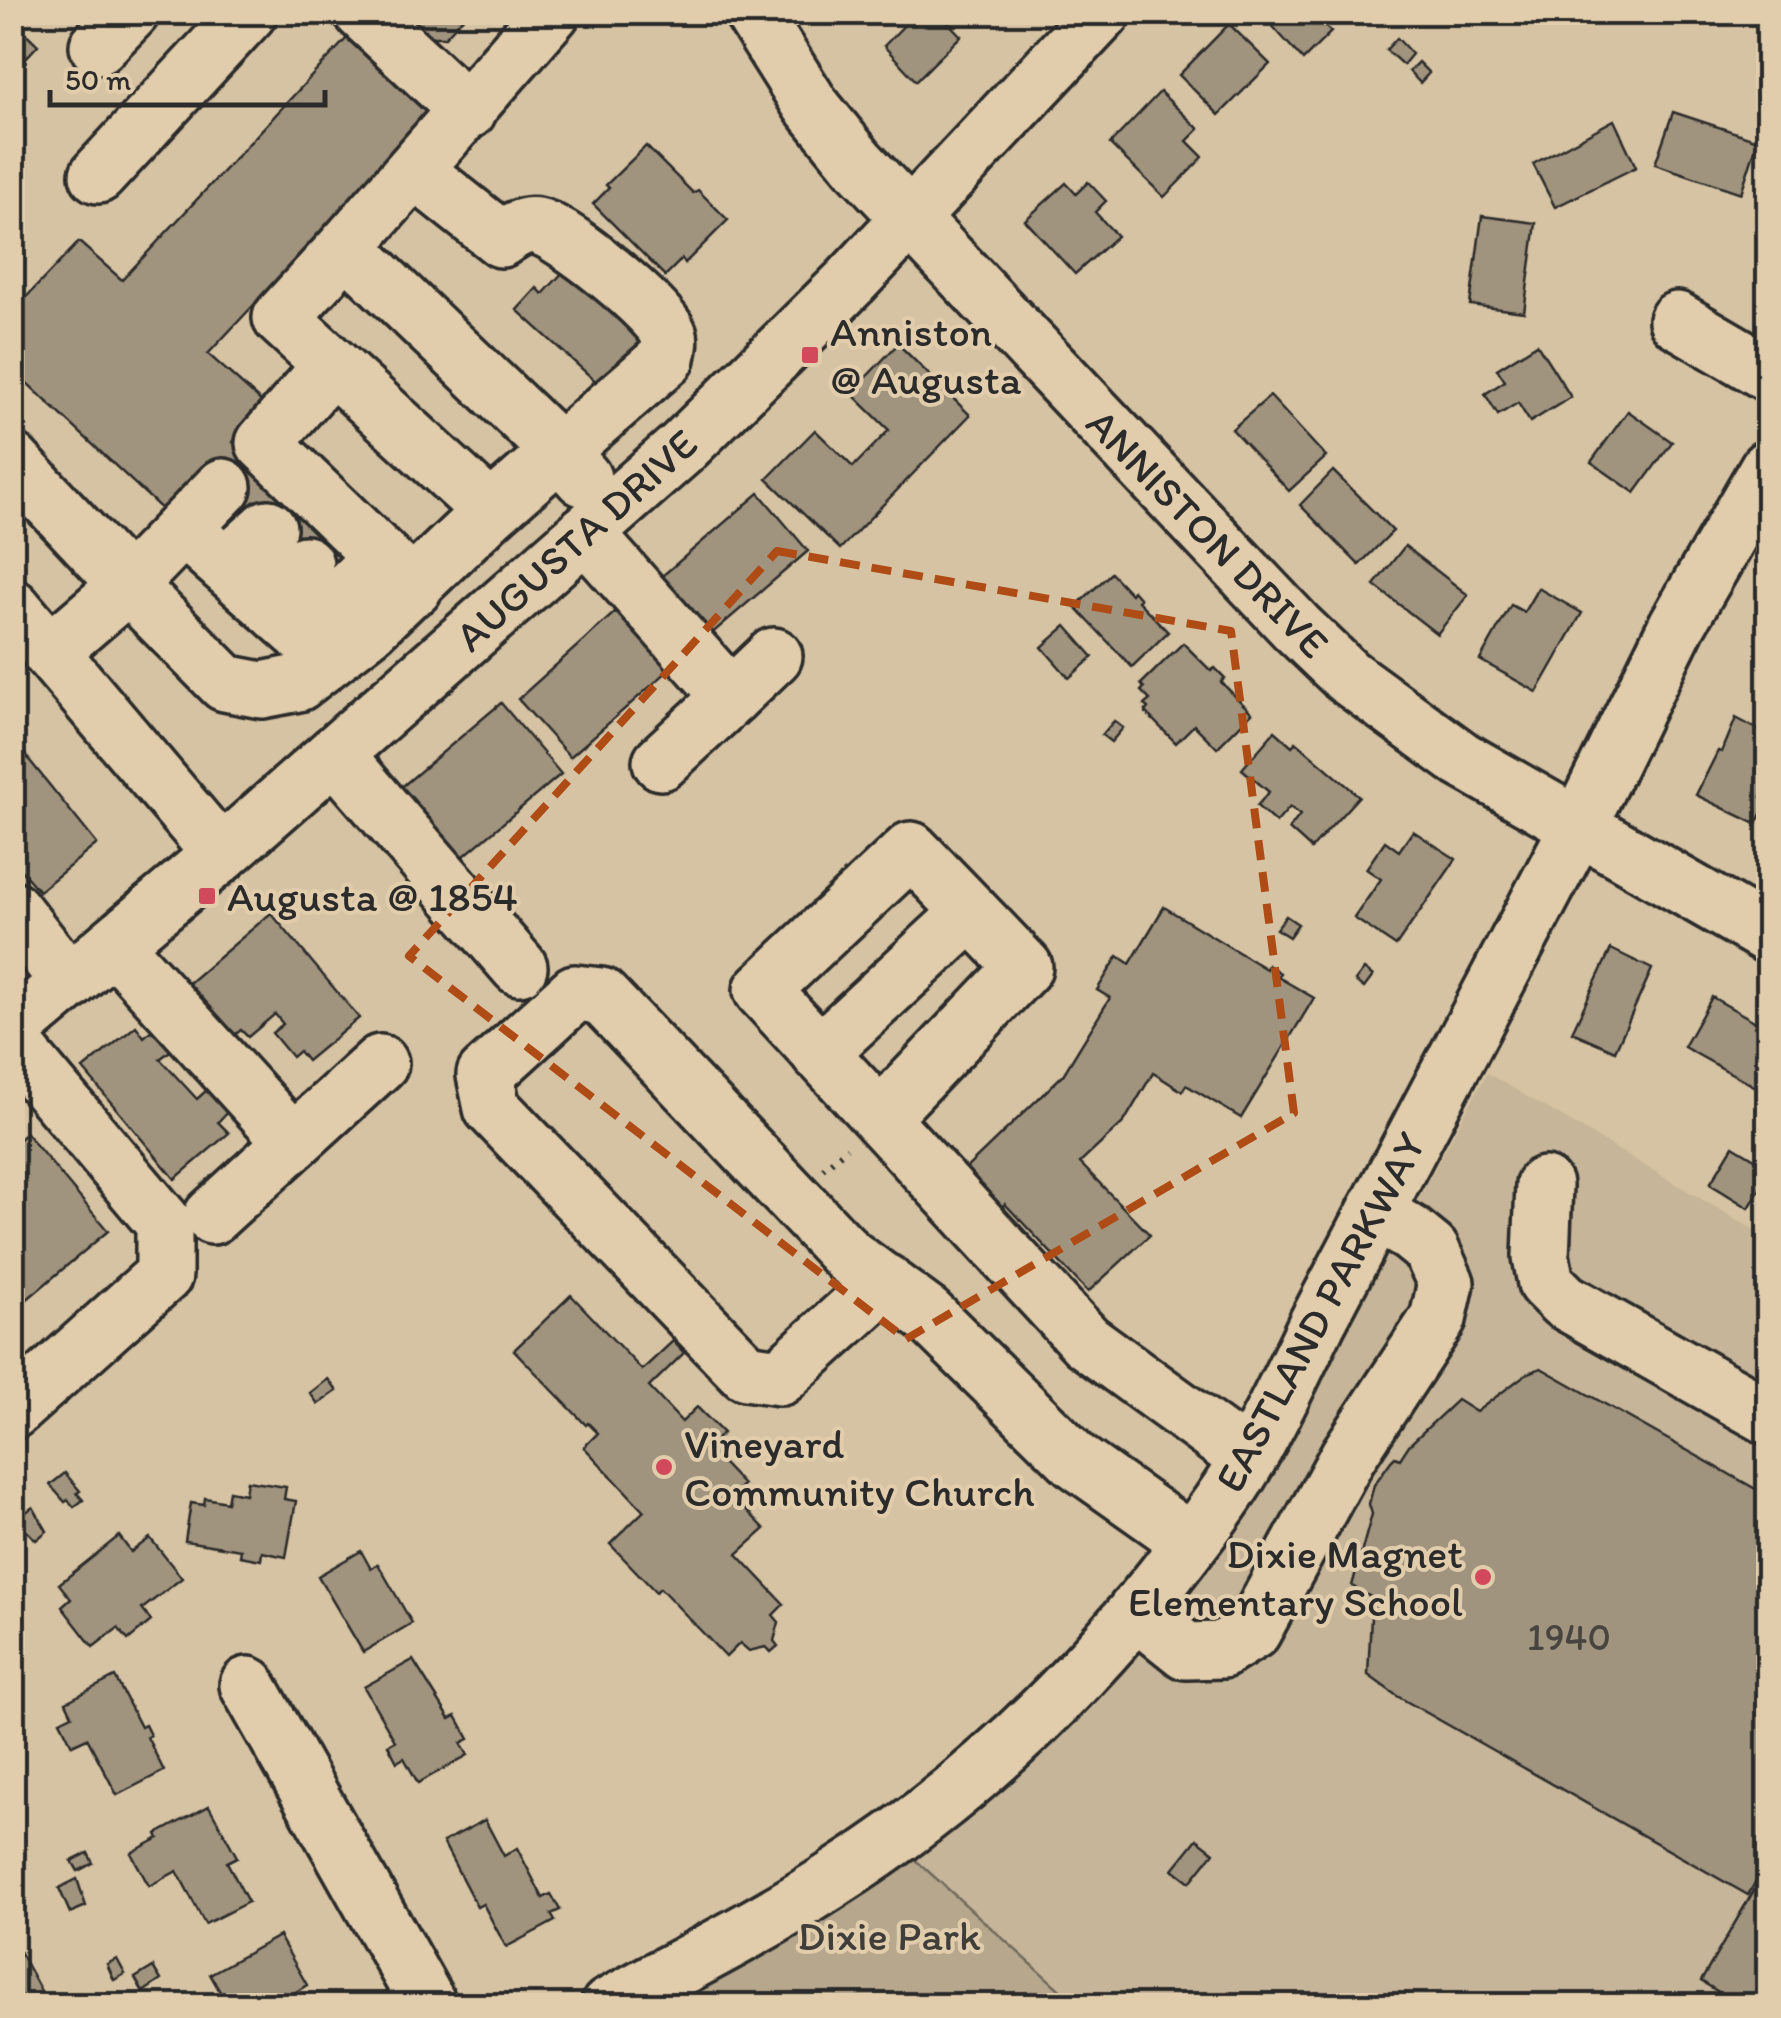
<svg xmlns="http://www.w3.org/2000/svg" width="1781" height="2018" font-family="Itim,sans-serif">
<style>
.built{fill:#c6b598}
.green{fill:#b6a78d;stroke:#70695c;stroke-width:2.5}
.building{fill:#a1947e;stroke:#2b2b2b;stroke-width:2.5}
.lines{fill:none;stroke-linecap:round;stroke-linejoin:round}
.minor-casing{stroke:#2b2b2b;stroke-width:62}
.path{stroke:#2b2b2b;stroke-width:6;stroke-dasharray:2.5 8;stroke-linecap:butt}
.minor{stroke:#e1cdab;stroke-width:55}
.marked{fill:none;stroke:#af4b15;stroke-width:8;stroke-dasharray:20 12;stroke-linejoin:round}
.poi-dot{fill:#d1495b;stroke:#e1cdab;stroke-width:4}
.labels{text-anchor:middle;dominant-baseline:central;stroke-width:8;stroke-linejoin:round;paint-order:stroke}
.number-label{font-size:38px;fill:#484540}
.poi-label{font-size:42px;fill:#2b2b2b;stroke:#e1cdab;text-anchor:start}
.street-label{font-size:42px;fill:#2b2b2b;stroke:#e1cdab}
.park-label{font-size:42px;fill:#403e3a;stroke:#e1cdab}
</style>
<rect width="100%" height="100%" fill="#d6c3a3"/>
<filter id="ink" filterUnits="userSpaceOnUse"><feTurbulence type="fractalNoise" baseFrequency=".01" numOctaves="2"/><feDisplacementMap in="SourceGraphic" scale="20" xChannelSelector="R" yChannelSelector="G"/><feConvolveMatrix kernelMatrix="1 2 1 2 8 2 1 2 1" color-interpolation-filters="sRGB"/></filter>
<g filter="url(#ink)">
<!-- built -->
<path class="built" d="M1487,1073L1768,1238V2005H1004L868,1887L1021,1767L1134,1660L1263,1493L1384,1261Z"/>
<!-- green -->
<path class="green" d="M900,1846L1077,2005H699L682,1982Z"/>
<!-- building -->
<g class="building">
<path d="M377,12H468L445,37H403Z"/>
<path d="M917,12H938L961,36L916,81L884,46Z"/>
<path d="M1260,12H1310L1331,32L1303,60Z"/>
<path d="M12,20L38,45L12,73Z"/>
<path d="M1229,24L1270,64L1219,115L1179,75Z"/>
<path d="M347,38L431,115L208,354L263,403L233,442L356,555L327,583L207,472L168,515L12,369V312L79,242L122,280Z"/>
<path d="M1397,38L1412,54L1403,65L1386,50Z"/>
<path d="M1418,62L1429,73L1420,83L1409,71Z"/>
<path d="M1160,92L1199,129L1187,141L1203,157L1164,197L1110,144Z"/>
<path d="M1673,112L1758,140L1741,193L1655,164Z"/>
<path d="M1614,120L1636,167L1555,207L1533,164Z"/>
<path d="M646,146L693,193L698,190L728,220L685,263L682,259L665,276L593,204L609,188L606,185Z"/>
<path d="M1088,182L1106,201L1095,212L1117,236L1075,274L1025,220L1066,183L1076,194Z"/>
<path d="M1482,216L1536,223L1524,312L1470,305Z"/>
<path d="M576,258L666,340L614,398L517,310L537,288L543,294Z"/>
<path d="M898,344L970,415L840,549L767,479L815,430L853,467L889,430L851,393Z"/>
<path d="M1537,344L1571,397L1530,422L1518,403L1498,415L1485,394L1505,381L1497,369Z"/>
<path d="M1270,396L1326,457L1289,491L1232,429Z"/>
<path d="M1628,411L1672,442L1635,493L1591,462Z"/>
<path d="M1333,471L1393,531L1359,565L1300,505Z"/>
<path d="M759,493L808,551L702,642L654,583Z"/>
<path d="M1405,546L1468,595L1437,634L1374,585Z"/>
<path d="M1111,573L1131,594L1133,591L1140,599L1138,601L1168,632L1132,667L1075,607Z"/>
<path d="M1538,588L1582,613L1537,692L1480,660L1511,605L1524,612Z"/>
<path d="M623,605L676,664L570,757L518,699Z"/>
<path d="M1066,626L1093,657L1069,678L1042,647Z"/>
<path d="M1183,643L1211,671L1215,668L1225,678L1221,682L1252,713L1217,748L1194,725L1176,743L1145,712L1148,708L1144,705L1150,700L1141,691L1144,688L1141,684Z"/>
<path d="M501,703L561,774L451,867L391,796Z"/>
<path d="M1736,718L1768,735V782L1761,797L1768,800L1756,824L1696,795L1718,751L1722,752Z"/>
<path d="M1114,721L1123,728L1111,742L1102,735Z"/>
<path d="M1275,731L1292,746L1296,742L1359,796L1311,849L1289,829L1300,815L1290,807L1276,823L1257,806L1269,792L1242,769Z"/>
<path d="M18,746L97,844L39,891L12,860V750Z"/>
<path d="M1413,831L1456,859L1396,946L1354,918L1381,879L1366,869L1385,841L1399,851Z"/>
<path d="M1164,907L1266,969L1268,965L1280,973L1278,977L1314,998L1241,1118L1186,1085L1182,1091L1153,1073L1124,1122L1080,1163L1150,1235L1088,1292L1005,1204L995,1213L960,1174L1063,1075L1110,998L1097,990L1118,956L1130,964Z"/>
<path d="M271,913L359,1018L307,1061L299,1051L292,1057L272,1033L283,1024L275,1014L248,1037L241,1030L227,1041L183,988Z"/>
<path d="M1286,916L1298,924L1289,937L1276,929Z"/>
<path d="M1611,949L1652,969L1615,1051L1572,1032Z"/>
<path d="M1364,969L1373,976L1364,988L1355,981Z"/>
<path d="M1712,997L1768,1029V1065L1756,1087L1684,1047Z"/>
<path d="M136,1026L144,1037L157,1026L174,1048L160,1059L197,1099L208,1089L229,1110L218,1122L229,1133L175,1179L83,1069Z"/>
<path d="M26,1133L108,1231L12,1312V1145Z"/>
<path d="M1733,1146L1768,1167V1176L1749,1208L1710,1184Z"/>
<path d="M571,1295L642,1370L673,1341L684,1353L649,1387L682,1422L697,1407L723,1433L708,1448L743,1485L732,1495L765,1529L737,1554L784,1604L773,1615L779,1622L774,1641L778,1646L771,1652L766,1647L749,1651L740,1643L726,1657L660,1588L656,1592L610,1544L644,1511L584,1447L598,1433L588,1423L586,1425L514,1350Z"/>
<path d="M1541,1368L1768,1496V1859L1748,1895L1397,1696L1368,1675L1372,1598L1352,1586L1372,1514L1369,1504L1374,1485L1391,1461L1395,1457L1400,1459L1409,1445L1457,1400L1476,1412L1526,1374Z"/>
<path d="M328,1379L337,1391L318,1404L310,1393Z"/>
<path d="M65,1473L80,1491L77,1493L83,1500L74,1507L68,1500L65,1502L50,1485Z"/>
<path d="M247,1481L286,1487L284,1499L296,1501L286,1557L262,1552L261,1560L240,1556L241,1550L185,1541L191,1503L204,1505L205,1498L227,1502L229,1491L245,1494Z"/>
<path d="M33,1507L47,1531L36,1540L15,1520Z"/>
<path d="M119,1536L131,1552L150,1538L182,1578L142,1609L151,1621L128,1640L118,1628L93,1647L62,1607L71,1599L59,1584Z"/>
<path d="M361,1551L371,1569L378,1564L412,1623L363,1652L318,1576Z"/>
<path d="M413,1660L450,1719L456,1716L469,1739L461,1743L468,1755L418,1783L404,1758L397,1762L388,1745L395,1741L364,1687Z"/>
<path d="M115,1677L141,1727L145,1725L150,1735L147,1737L164,1771L117,1795L87,1738L72,1745L60,1721L72,1715L66,1702Z"/>
<path d="M209,1806L237,1857L227,1862L248,1902L205,1924L177,1871L149,1886L131,1853L159,1838L157,1834Z"/>
<path d="M485,1820L504,1856L517,1848L543,1898L551,1894L560,1910L551,1914L555,1921L506,1947L483,1904L477,1907L443,1842Z"/>
<path d="M1197,1839L1214,1852L1190,1882L1173,1869Z"/>
<path d="M88,1853L93,1863L78,1871L72,1861Z"/>
<path d="M1768,1866V2006H1741L1701,1981Z"/>
<path d="M77,1879L86,1906L70,1913L59,1888Z"/>
<path d="M279,1936L307,1985L273,2006H228L210,1974Z"/>
<path d="M12,1938L49,2006H12Z"/>
<path d="M117,1959L125,1974L114,1980L107,1964Z"/>
<path d="M153,1967L161,1980L143,1992L135,1978Z"/>
</g>
<g class="lines">
<defs>
<g id="minor">
<path d="M362,12L468,111"/>
<path d="M552,12L346,247L560,452L583,478"/>
<path d="M752,12L810,104L858,163L1296,627L1347,676L1461,759L1768,935"/>
<path d="M98,46L131,12"/>
<path d="M98,175L249,12"/>
<path d="M346,247L281,318L491,511"/>
<path d="M1677,320L1768,373"/>
<path d="M332,365L264,443L414,588"/>
<path d="M12,461L128,585L50,652"/>
<path d="M223,487L128,585L225,683L262,690L298,683L370,627L491,511L667,358C668,352 671,341 669,335C664,313 561,230 537,226C524,223 511,232 501,239L414,170"/>
<path d="M183,528L329,658"/>
<path d="M585,533L731,697L661,762"/>
<path d="M226,566L268,528"/>
<path d="M267,602L305,564"/>
<path d="M12,607L221,854"/>
<path d="M303,635L381,557"/>
<path d="M731,697L774,656"/>
<path d="M335,754L519,967"/>
<path d="M12,909L69,982"/>
<path d="M114,945L293,1142"/>
<path d="M12,1030L221,854L681,449L851,281L1103,12"/>
<path d="M12,1043L164,1223V1275L12,1411"/>
<path d="M819,1053L971,912"/>
<path d="M880,1118L1024,967L911,850L762,990L1086,1341L1248,1459"/>
<path d="M1544,1185L1541,1256L1546,1283L1564,1301L1768,1416"/>
<path d="M212,1216L380,1063"/>
<path d="M885,1282L780,1377L746,1372L492,1108L485,1075L575,993L601,996L849,1257L928,1315L1075,1460L1191,1542"/>
<path d="M1136,1611L1186,1651L1222,1650L1253,1631L1348,1456L1438,1319L1446,1283L1431,1250L1410,1233L1375,1213"/>
<path d="M248,1685L429,2006"/>
<path d="M609,2006C682,1966 758,1928 828,1883C957,1802 1070,1696 1164,1577C1192,1541 1221,1505 1244,1466C1271,1420 1294,1371 1317,1323L1579,825L1677,625L1768,468"/>
</g>
</defs>
<!-- minor casing -->
<use href="#minor" class="minor-casing"/>
<!-- path -->
<path class="path" d="M823,1169L847,1148"/>
<!-- minor -->
<use href="#minor" class="minor"/>
</g>
</g>
<!-- marked area -->
<path class="marked" d="M777,551L1231,631L1294,1113L906,1339L409,956Z"/>
<!-- markers -->
<g class="poi-dot">
<rect x="800" y="345" width="20" height="20" rx="5"/>
<rect x="197" y="886" width="20" height="20" rx="5"/>
<circle cx="664" cy="1467" r="10"/>
<circle cx="1483" cy="1577" r="10"/>
</g>
<g class="labels">
<!-- number labels -->
<g class="number-label">
<text x="1569" y="1637">1940</text>
</g>
<!-- poi labels -->
<g class="poi-label">
<text x="830" y="331">Anniston<tspan x="830" dy="48">@ Augusta</tspan></text>
<text x="227" y="896">Augusta @ 1854</text>
<text x="684" y="1443">Vineyard<tspan x="684" dy="48">Community Church</tspan></text>
<text x="1463" y="1553" text-anchor="end">Dixie Magnet<tspan x="1463" dy="48">Elementary School</tspan></text>
</g>
<!-- street labels -->
<g class="street-label">
<text transform="translate(1208 533) rotate(46)">ANNISTON DRIVE</text>
<text transform="translate(576 540) rotate(-42)">AUGUSTA DRIVE</text>
<text transform="translate(1320 1312) rotate(-62)">EASTLAND PARKWAY</text>
</g>
<!-- park labels -->
<g class="park-label">
<text x="889" y="1935">Dixie Park</text>
</g>
</g>
<!-- margin -->
<rect width="1781" height="2018" fill="none" stroke="#e1cdab" stroke-width="50"/>
<rect x="25" y="25" width="1731" height="1968" fill="none" stroke="#2b2b2b" stroke-width="4" filter="url(#ink)"/>
<!-- scale -->
<path d="M50 90v15h275v-15" fill="none" stroke="#2b2b2b" stroke-width="5"/>
<text x="65" y="90" font-size="30" fill="#2b2b2b" stroke="#e1cdab" stroke-width="8" paint-order="stroke">50 m</text>
</svg>
